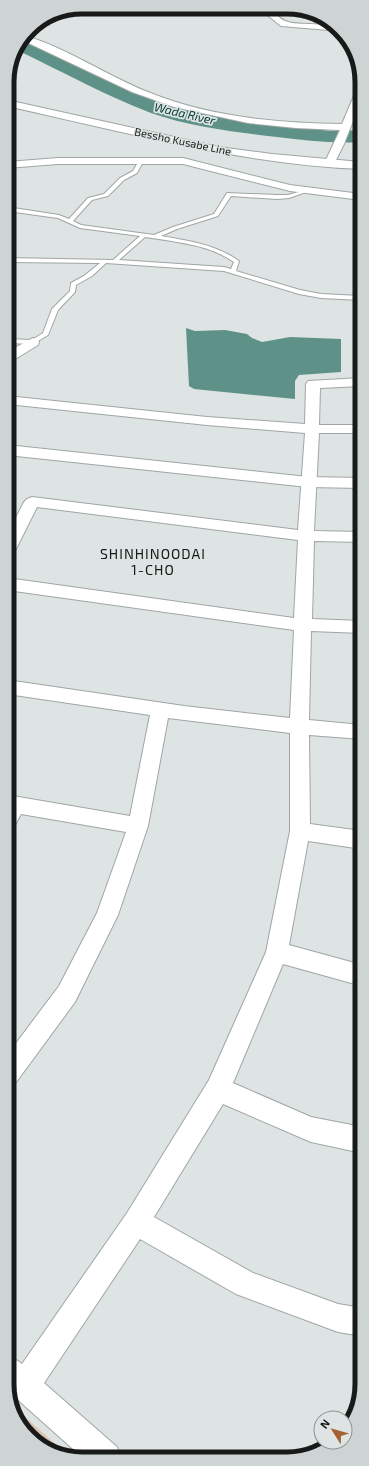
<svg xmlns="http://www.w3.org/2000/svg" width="369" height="1466" font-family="'Exo 2',sans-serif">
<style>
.green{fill:#dfc4b2}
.water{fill:#5e9289}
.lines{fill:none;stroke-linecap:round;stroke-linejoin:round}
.river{fill:#5e9289;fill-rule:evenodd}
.service-casing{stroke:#9fa6a4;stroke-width:2}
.minor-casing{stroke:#9fa6a4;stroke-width:2}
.tertiary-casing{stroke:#9fa6a4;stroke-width:2}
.secondary-casing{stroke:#9fa6a4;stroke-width:2}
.service{fill:#fff;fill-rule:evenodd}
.minor{fill:#fff;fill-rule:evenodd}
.tertiary{fill:#fff;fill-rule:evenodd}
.secondary{fill:#fff;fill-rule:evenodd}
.labels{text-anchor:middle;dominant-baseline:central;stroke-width:3.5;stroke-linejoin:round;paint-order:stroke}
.far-street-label{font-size:11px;fill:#171a19;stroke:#dde4e3}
.far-water-label{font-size:12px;font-style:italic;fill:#033731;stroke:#dde4e3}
.neighbourhood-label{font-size:14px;letter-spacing:1px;fill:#171a19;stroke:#dde4e3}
.rim{fill:none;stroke:#171a19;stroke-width:5}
</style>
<rect width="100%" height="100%" fill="#dde4e3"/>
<!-- green -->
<path class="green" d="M14,1407L71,1458H67L26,1434Z"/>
<!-- water -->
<path class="water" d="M186,328L195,331L225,330L247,334L252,338L262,342L290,337L341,339V372L299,375L295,381V399L194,389L189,386Z"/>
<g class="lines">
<!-- river -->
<path class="river" d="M24,41L138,94L167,105L199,113L252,122L331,131L361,130V142C333,144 305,140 277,137C235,132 191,127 151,113C106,96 63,72 19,51Z"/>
<defs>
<path id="service" d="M140,159L144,160L137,173L124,180L108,196L92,200L73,221L81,225L154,235L173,227L214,214L227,193L277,195H288L309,189V191L289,198L277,199L231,196L218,216L177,229L161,236C189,241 215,244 239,261L236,271L300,290L321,294L361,296V300L321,298L299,294L224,271L106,263L92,276L76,285L75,292L58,310L48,335L33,344L7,343V339L32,340L43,333L52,309L70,291L71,283L84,276L100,263L7,262V258L113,260L140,236L80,228L58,218L7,211V207L59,215L69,219L88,198L104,194L120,178L133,171ZM145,237C176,242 208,244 234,262L231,269L224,267L119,260Z"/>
<g id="minor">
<path d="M260,9C277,9 276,19 288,22C305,26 325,21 340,31L281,26Z"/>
<path d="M26,36C69,49 107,76 148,92C209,117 277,123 342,124L356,91L361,88V101L344,144L334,164L329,167L324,164L340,130L296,128L248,123L174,107L132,92L24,41Z"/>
<path d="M58,158H183L290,185L361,194V200L290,191L183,164H58L7,168V162Z"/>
<path d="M33,338L38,339L39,342L38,345L12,361L7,362V352Z"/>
<path d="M361,378V386L320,388L319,425H361V433H319L314,531L362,532V542L314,541L312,619L362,621V633L311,631L309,720L362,725V739L309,735L310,824L362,831V849L308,841L289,945L362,965V986L283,964L233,1083L311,1117L362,1127V1153L311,1142L223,1104L154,1217L253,1273L338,1304L362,1308V1336L338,1332L236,1294L140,1239L44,1383L117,1447L121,1458H83L17,1399L14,1397L8,1390V1357L18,1361L22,1364L127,1213L209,1080L266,952L290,831V733L168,718L148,826L118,915L75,1002L17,1081L8,1085V1054L59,986L97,913L126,832L21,814L14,827L7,829V795L130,816L150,715L7,694V680L184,706L290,718L294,630L7,590V578L294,618L298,540L37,507L13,555L7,556V535L24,502L27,499L32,497L298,530L305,433L207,425L7,404V396L207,417L305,424L306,384L308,381Z"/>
</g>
<path id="tertiary" d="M7,445L308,477L361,478V488L308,487L7,455Z"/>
<path id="secondary" d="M7,100L219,147L272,154L361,162V169C241,164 124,132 7,106Z"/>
</defs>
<!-- service casing -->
<use href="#service" class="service-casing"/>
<!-- minor casing -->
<use href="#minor" class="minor-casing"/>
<!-- tertiary casing -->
<use href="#tertiary" class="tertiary-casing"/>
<!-- secondary casing -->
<use href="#secondary" class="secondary-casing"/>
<!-- service -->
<use href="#service" class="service"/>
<!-- minor -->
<use href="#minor" class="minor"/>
<!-- tertiary -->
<use href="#tertiary" class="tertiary"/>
<!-- secondary -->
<use href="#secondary" class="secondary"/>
</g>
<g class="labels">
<!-- far-street labels -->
<g class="far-street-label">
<text transform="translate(183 141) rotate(12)">Bessho Kusabe Line</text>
</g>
<!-- far-water labels -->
<g class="far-water-label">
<text transform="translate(185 113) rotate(13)">Wada River</text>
</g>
<!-- neighbourhood labels -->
<g class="neighbourhood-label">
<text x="153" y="553">SHINHINOODAI<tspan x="153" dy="16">1-CHO</tspan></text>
</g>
</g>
<!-- crop -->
<path d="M0 0H369V1466H0ZM82 14H287A68 68 0 0 1 355 82V1384A68 68 0 0 1 287 1452H82A68 68 0 0 1 14 1384V82A68 68 0 0 1 82 14Z" fill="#cdd4d3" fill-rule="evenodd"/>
<path class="rim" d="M82 14H287A68 68 0 0 1 355 82V1384A68 68 0 0 1 287 1452H82A68 68 0 0 1 14 1384V82A68 68 0 0 1 82 14Z"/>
<!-- north arrow -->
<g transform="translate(333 1430) rotate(307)"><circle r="19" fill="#dde4e3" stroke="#8e9392"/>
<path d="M0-3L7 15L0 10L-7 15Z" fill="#a56230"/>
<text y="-6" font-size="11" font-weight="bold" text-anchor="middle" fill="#171a19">N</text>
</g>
</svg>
